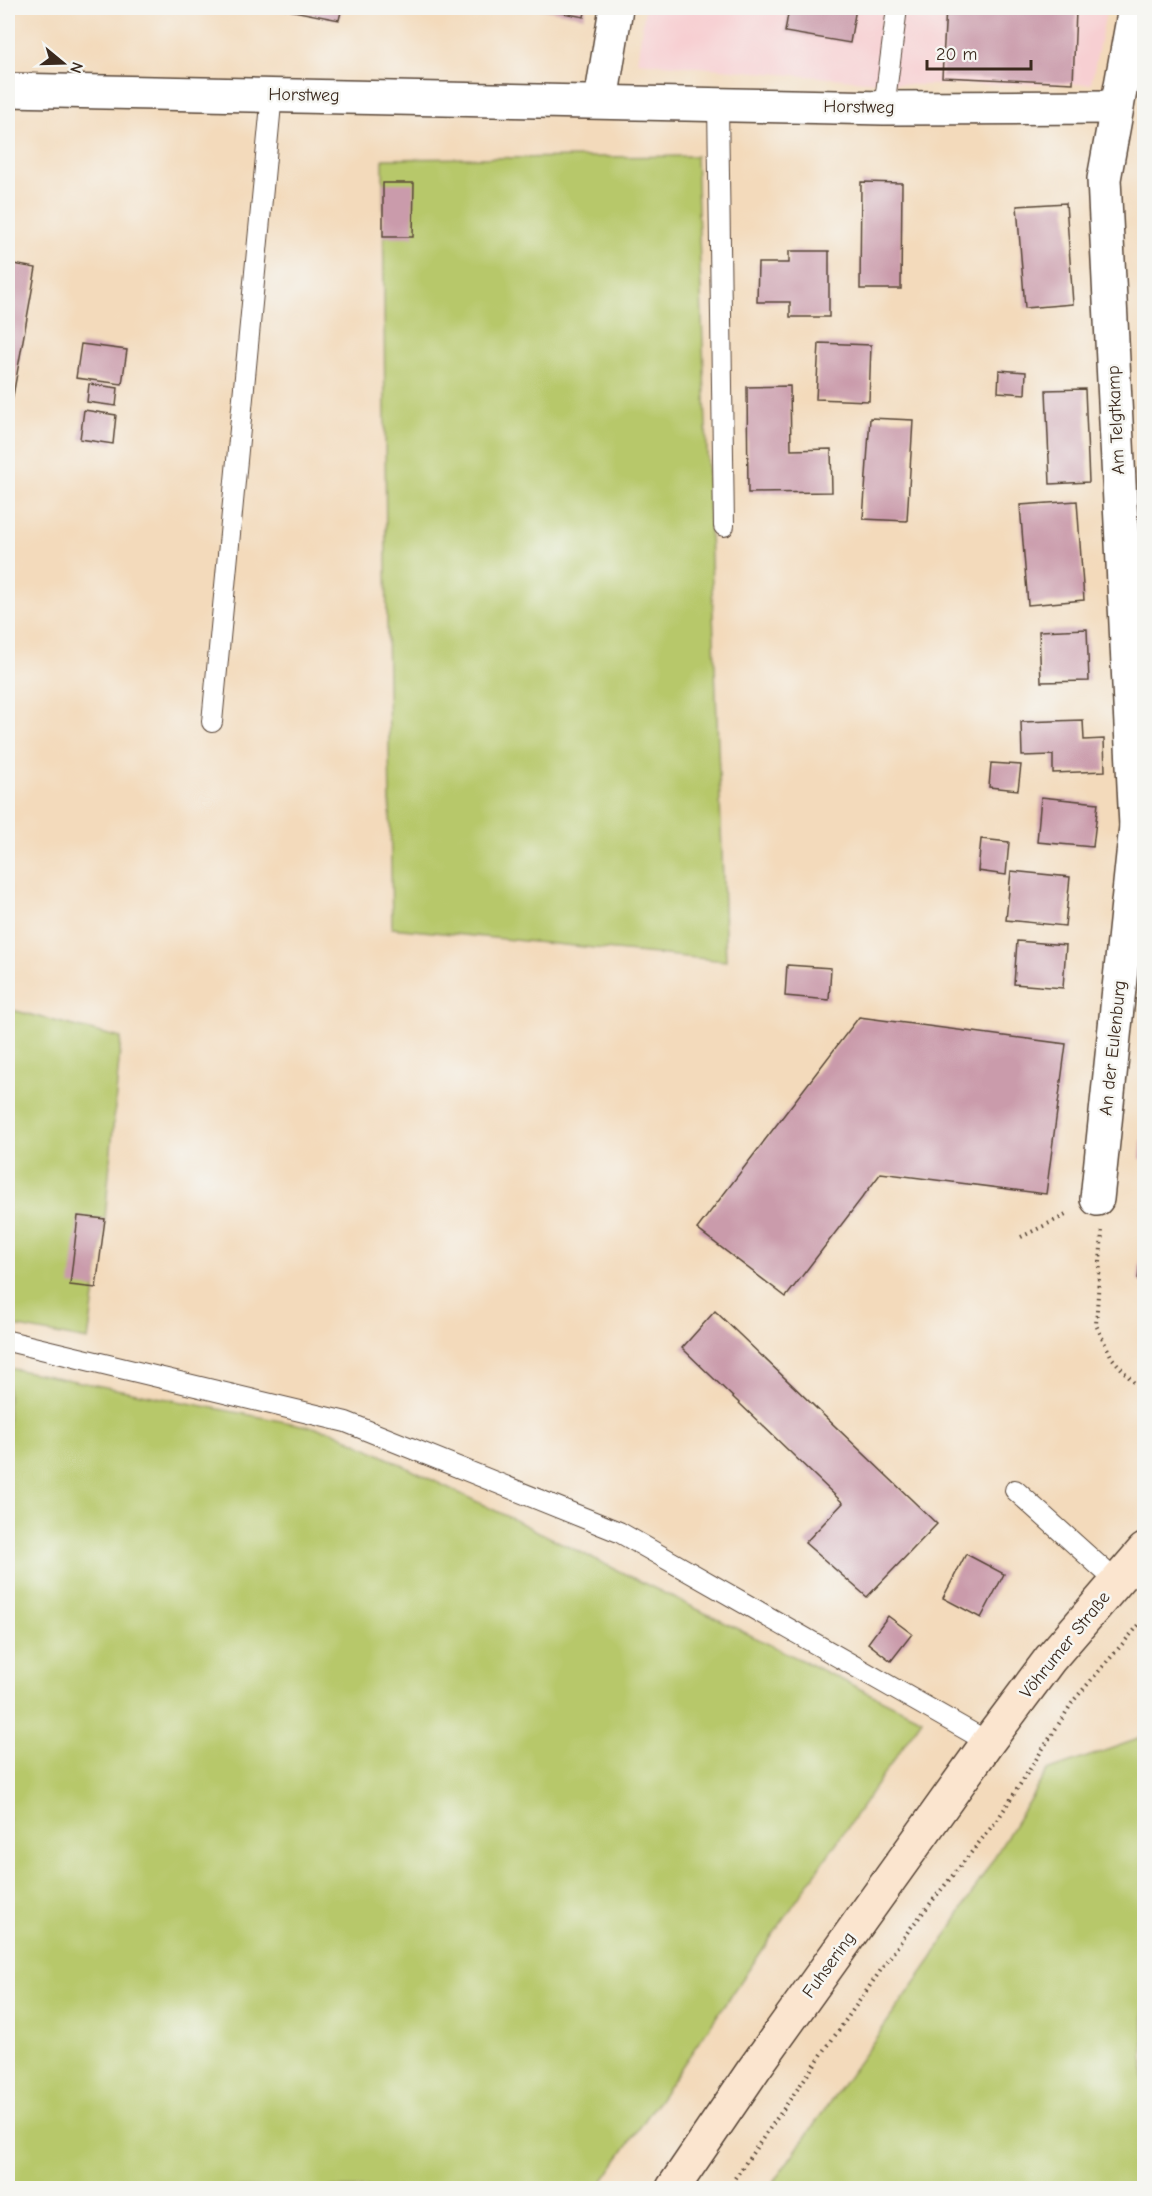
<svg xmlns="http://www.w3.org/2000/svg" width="1152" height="2196" font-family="'Comic Neue',sans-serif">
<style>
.built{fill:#f7cfd2}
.green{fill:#b7c86b;stroke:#797944;stroke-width:1.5}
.building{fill:#ca9bab}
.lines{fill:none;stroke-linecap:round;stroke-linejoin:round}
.lane-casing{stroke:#574436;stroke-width:22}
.street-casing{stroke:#574436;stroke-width:36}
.secondary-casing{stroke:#574436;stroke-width:36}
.path{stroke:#574436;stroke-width:4;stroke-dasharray:1.5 4.5;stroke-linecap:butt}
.lane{stroke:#fff;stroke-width:20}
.street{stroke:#fff;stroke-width:33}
.secondary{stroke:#fbe5cf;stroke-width:33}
.labels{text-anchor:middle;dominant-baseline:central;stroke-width:5;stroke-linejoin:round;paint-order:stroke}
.street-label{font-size:18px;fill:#3b2a1e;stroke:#f6f6f2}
</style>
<rect width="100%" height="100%" fill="#f6f6f2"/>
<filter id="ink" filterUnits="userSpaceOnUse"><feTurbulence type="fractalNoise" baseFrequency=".0167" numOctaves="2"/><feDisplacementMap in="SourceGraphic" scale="12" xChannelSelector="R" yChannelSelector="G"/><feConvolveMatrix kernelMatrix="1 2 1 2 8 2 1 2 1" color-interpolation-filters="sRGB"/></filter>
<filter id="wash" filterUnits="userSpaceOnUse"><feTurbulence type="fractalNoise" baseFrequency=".008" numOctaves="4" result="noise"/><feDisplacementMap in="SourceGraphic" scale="24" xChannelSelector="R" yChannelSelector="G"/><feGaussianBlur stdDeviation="1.35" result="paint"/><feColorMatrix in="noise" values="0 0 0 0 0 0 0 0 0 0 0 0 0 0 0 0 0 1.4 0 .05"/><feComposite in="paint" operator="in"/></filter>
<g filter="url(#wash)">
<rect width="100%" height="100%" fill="#f3dabb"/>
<!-- built -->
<path class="built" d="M645,8H1107L1091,84L914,85L637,62Z"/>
<!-- green -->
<g class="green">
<path d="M696,156L726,961L392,928L386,561L383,159Z"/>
<path d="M8,1009L121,1038L105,1219L88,1340L8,1325Z"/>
<path d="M8,1368L332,1431L922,1719L598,2188H8Z"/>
<path d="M1144,1737V2188H769L932,1959L1047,1771Z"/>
</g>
<g id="blocks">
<!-- building -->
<g class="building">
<path d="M536,8H586L584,17Z"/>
<path d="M789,8H856L850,43L785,32Z"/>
<path d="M946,8H1066V10L1076,11L1073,83L942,77Z"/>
<path d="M283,9V8H342L339,20Z"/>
<path d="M861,182L902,183L901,289H860Z"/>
<path d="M383,183H414L413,237H383Z"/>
<path d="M1066,203L1073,304L1025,308L1017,206Z"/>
<path d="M789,251H829V317H790V302H757L758,263H789Z"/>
<path d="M8,263L36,268L11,407L8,406Z"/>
<path d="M819,343L871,345L869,401L816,399Z"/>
<path d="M81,344L127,350L122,384L76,378Z"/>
<path d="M999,370L1026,372L1025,394L998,392Z"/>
<path d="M89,384L118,388L116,406L87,402Z"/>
<path d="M790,386L791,450L831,449L832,492L748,493L747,387Z"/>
<path d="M1085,389L1089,482L1050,484L1046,390Z"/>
<path d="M84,410L116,415L113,444L80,439Z"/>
<path d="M870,418L913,420L907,521L863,519Z"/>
<path d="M1077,501L1084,600L1028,605L1020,505Z"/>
<path d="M1087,629L1089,681L1041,682L1039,631Z"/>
<path d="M1083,720L1084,740L1104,739L1105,771L1053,773V755L1022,756L1021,722Z"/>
<path d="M991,763L1021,765L1018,790L989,787Z"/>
<path d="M1041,797L1098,803L1093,847L1037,842Z"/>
<path d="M981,839L1009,842L1006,875L978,871Z"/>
<path d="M1011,871L1070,877L1065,926L1006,920Z"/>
<path d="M1017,941L1066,945L1063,988L1014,984Z"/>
<path d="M787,965L831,968L829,1000L785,996Z"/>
<path d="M859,1017L1066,1044L1046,1194L881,1173L786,1297L697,1229Z"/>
<path d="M1143,1126H1144V1159H1140Z"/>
<path d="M78,1216L105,1219L96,1288L70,1285Z"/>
<path d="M1143,1235H1144V1282L1138,1281Z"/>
<path d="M715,1311L937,1524L867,1597L805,1543L843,1503L682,1348Z"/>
<path d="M966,1554L1004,1574L981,1618L943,1598Z"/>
<path d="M888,1616L912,1634L891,1661L868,1643Z"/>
</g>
</g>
</g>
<g filter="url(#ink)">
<use href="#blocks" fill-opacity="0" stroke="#574436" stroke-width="1.5"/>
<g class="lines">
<defs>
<g id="lane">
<path d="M718,104L724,526"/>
<path d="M884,108L897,8"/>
<path d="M212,722L272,94"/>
<path d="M8,1341L346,1422L619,1532L988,1742"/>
<path d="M1015,1490L1117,1582"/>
</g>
<g id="street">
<path d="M1135,8L1104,179L1136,826L1144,830"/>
<path d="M8,90L884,108L1117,107"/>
<path d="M601,101L616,8"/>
<path d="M1097,1199L1136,826"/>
</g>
<path id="secondary" d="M673,2188L754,2069L988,1742L1050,1659L1144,1550"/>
</defs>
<!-- lane casing -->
<use href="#lane" class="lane-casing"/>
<!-- street casing -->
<use href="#street" class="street-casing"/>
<!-- secondary casing -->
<use href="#secondary" class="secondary-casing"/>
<!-- path -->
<g class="path">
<path d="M1102,1231L1096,1325L1112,1358L1144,1394"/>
<path d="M1021,1237L1068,1214"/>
<path d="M728,2188L909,1930L998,1819L1074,1700L1144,1619"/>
</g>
<!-- lane -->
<use href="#lane" class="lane"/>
<!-- street -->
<use href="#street" class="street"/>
<!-- secondary -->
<use href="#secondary" class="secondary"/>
</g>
</g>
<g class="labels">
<!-- street labels -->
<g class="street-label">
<text transform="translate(304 95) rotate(1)">Horstweg</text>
<text transform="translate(859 107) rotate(1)">Horstweg</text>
<text transform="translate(1116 420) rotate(-93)">Am Telgtkamp</text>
<text transform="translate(1113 1048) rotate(-84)">An der Eulenburg</text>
<text transform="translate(1065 1645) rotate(-51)">Vöhrumer Straße</text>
<text transform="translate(829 1965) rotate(-54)">Fuhsering</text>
</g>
</g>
<!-- margin -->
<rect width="1152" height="2196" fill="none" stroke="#f6f6f2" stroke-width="30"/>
<!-- north arrow -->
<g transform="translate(63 63) rotate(109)" stroke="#f6f6f2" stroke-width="4.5" paint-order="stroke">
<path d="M0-4.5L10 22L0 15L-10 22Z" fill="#3b2a1e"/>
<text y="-9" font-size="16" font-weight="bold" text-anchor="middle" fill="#3b2a1e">N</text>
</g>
<!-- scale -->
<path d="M927 60v9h104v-9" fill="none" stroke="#3b2a1e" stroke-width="3"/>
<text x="936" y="60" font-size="18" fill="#3b2a1e" stroke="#f6f6f2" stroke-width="4.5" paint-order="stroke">20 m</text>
</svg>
